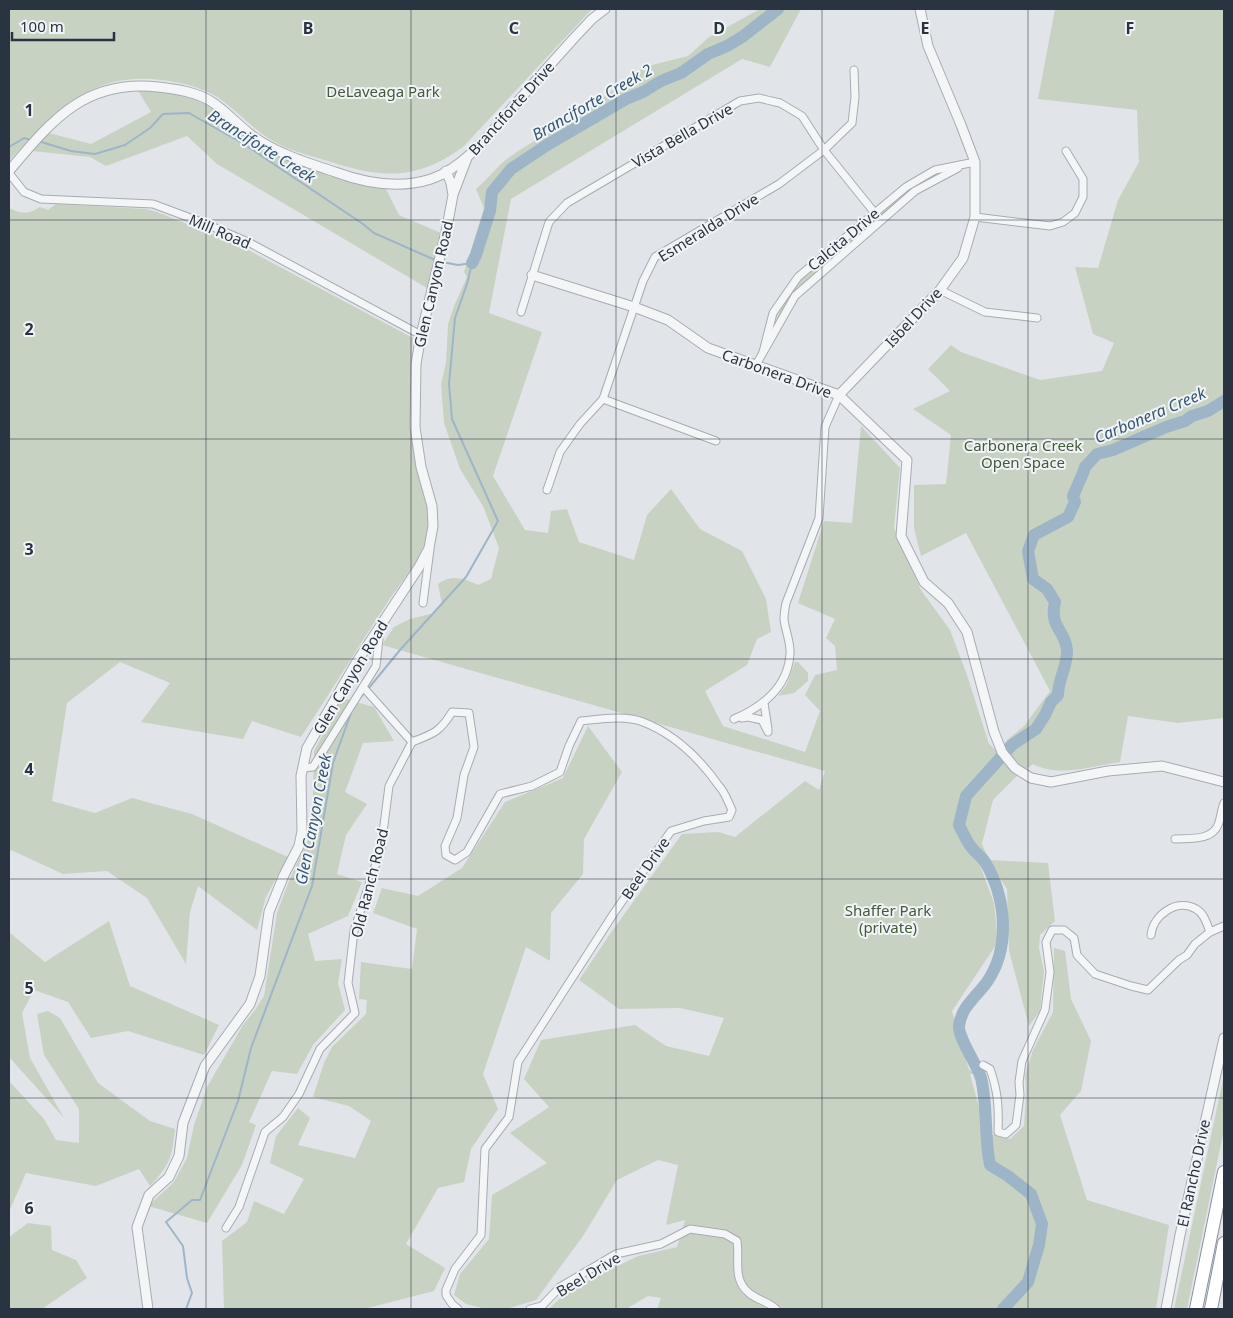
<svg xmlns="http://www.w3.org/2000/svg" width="1233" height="1318" font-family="'Noto Sans',sans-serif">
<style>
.green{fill:#c8d2c3}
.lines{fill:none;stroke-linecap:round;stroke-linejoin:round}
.stream{stroke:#9eb5c7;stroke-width:2}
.river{stroke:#9eb5c7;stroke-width:12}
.minor-casing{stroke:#a6acb3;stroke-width:9}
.tertiary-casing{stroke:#a6acb3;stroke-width:11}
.motorway-casing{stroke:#89939f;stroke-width:14}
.minor{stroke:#f4f5f7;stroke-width:7}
.tertiary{stroke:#f4f5f7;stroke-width:9}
.motorway{stroke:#fff;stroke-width:12}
.grid{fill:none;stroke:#2a3440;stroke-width:1;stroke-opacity:0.55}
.labels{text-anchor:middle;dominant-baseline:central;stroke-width:4;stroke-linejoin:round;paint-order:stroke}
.park-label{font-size:15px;fill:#425b38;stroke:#f1f4f7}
.street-label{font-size:15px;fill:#2a3440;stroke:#f1f4f7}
.water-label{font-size:16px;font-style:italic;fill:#365672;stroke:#f1f4f7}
.grid-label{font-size:16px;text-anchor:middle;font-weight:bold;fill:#2a3440;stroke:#f1f4f7;stroke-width:4;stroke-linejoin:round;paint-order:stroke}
</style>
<rect width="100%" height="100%" fill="#e1e5e9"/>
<!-- green -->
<g class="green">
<path d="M9,9H592L464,146C414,184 376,177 321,159C303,154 285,149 268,138C248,125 233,106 212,94C196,86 179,82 161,80C89,71 53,114 9,161Z"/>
<path d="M760,9H801L770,67L742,59L511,199L489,313L542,332L493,476L525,530L548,533L551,511L567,509L579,542L634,560L647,515L671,489L700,529L742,551L766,599L771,632L757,639L747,665L705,691L723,726L805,752L820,711L805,695L815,675L837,670L835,646L826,638L835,619L798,603L824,521L852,523L861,426L900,468L894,528L921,590L950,630L967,675L989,744L998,752L1008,739L1024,726L1050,691L966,533L921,556L914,528V485L946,484L951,435L913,409L950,391L928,369L951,345L961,352L1040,380L1102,371L1114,343L1093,334L1075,267L1098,268L1118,200L1139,162L1137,110L1038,99L1055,9H1224V718L1178,723L1128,716L1120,762C1093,766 1059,778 1033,764L1018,775L993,800L982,844L989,860L1048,863L1055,921L1040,935L1039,948L1044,971L1040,1011L1029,1026L1009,951L1007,889L989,861L978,860L994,903L998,942L952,1011L969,1070L973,1071L975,1074H970L986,1133L1010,1139L1024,1126L1026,1094L1025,1075L1033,1050L1053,1012L1054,948L1065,951L1071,999L1091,1041L1081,1091L1060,1115L1087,1200L1169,1225L1156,1309H657L661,1298L648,1296L628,1308L549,1309L567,1291L638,1256L677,1247L685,1220L666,1225L678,1165L658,1160L617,1180L583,1236L536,1300L506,1309H486L466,1304L454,1295L460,1274L489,1239L492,1195L547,1163L510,1133L549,1107L524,1079L541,1040L635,1025L666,1046L709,1056L724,1018L680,1008L619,1009L579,980L610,934L682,834L718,832L735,837L805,781L819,790L825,771L382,645L394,627L410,619L434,613L442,605L438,584C451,574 464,578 478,585L491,579L499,548L483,506L460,469L444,423L441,384L446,363L448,324L454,306L467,277L464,272L484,208L476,189C484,182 491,174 498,167C509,155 547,132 562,128L644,67L688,56L709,37Z"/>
<path d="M137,89L180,92L209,105L244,136L281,157L341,180L386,189L399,215L441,233L427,288L217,164L187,136L106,166L90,157L32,151L49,133L91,144L151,112Z"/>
<path d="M937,174L910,193L861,233L847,248L804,284L787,305L775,323L782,304L800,279L907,190Z"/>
<path d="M56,204L146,209L157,212L235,243L413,338C410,372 409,415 415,448C419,472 430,503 428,527C426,556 402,580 387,603C358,647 330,693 301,737L252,721L243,739L141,722L170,683L120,662L67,703L52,801L95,813L132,798L192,814L288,857L266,897L257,930L198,886L190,912L186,964L147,898L107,871L63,874L11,850L9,856V208C22,214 27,215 40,207L48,210Z"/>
<path d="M795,662H798L808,673V681L794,693L778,696L787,684Z"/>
<path d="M342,698L374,707L394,741L363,743L345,792L367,804L346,835L337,874L362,882L348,916L308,934L315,961L342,959L338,983L345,1010L313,1045L297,1074L272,1071L249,1122L256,1125L242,1165L207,1223L148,1206L174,1182L187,1158L194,1125L207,1087L243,1025L255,1010L264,996L277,913L289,881L312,831L314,751Z"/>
<path d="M588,726L622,772L584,839L583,874L551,913L550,961L526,947L483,1074L498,1109L471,1149L464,1182L438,1188L406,1244L445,1268L434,1291L364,1309H224L222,1241L247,1222L254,1201L284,1214L304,1179L270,1163L276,1136L298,1108L310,1118L298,1145L355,1158L371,1121L349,1106L313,1097L324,1063L332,1047L366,1014L367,1000L359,999L361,962L412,969L417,929L373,913L382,888L418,896L462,868L505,802L563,778Z"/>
<path d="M109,921L130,986L219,1025L204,1055L128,1031L91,1038L68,1002L34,990L22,1013L30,1058L64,1118L9,1057V932L45,962Z"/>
<path d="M48,1011L60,1018L98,1083L150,1121L175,1129C172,1157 170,1165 150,1186L139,1169L96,1186L26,1173L9,1212V1081L44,1119L56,1140L79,1143V1109L44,1055L37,1014Z"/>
<path d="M1224,1075V1129L1187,1309H1174Z"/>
<path d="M28,1223L51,1226L52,1250L76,1260L87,1278L42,1309H9V1237Z"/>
</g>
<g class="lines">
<!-- stream -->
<g class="stream">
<path d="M38,141L71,151L95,154L125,145L150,128L163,114L189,113L210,125L244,144L363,224L374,233L435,260"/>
<path d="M9,147L24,138L31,140"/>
<path d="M368,689L400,650L466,577L498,521L452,419L449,384L455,318L467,284L472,263L458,265L442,262"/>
<path d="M357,702L365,692"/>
<path d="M186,1309L192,1293L187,1278L183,1246L166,1222L192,1200H200L238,1101L251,1048L312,886L333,763L352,710"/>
</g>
<!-- river -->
<g class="river">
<path d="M472,263L476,255L490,211L492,192L511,169L547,145L626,99L643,92L661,81L681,73L708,54L727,46L742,37L778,9"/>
<path d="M1003,1309L1028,1282L1039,1245L1042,1224L1031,1194L1008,1176L990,1165C984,1137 988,1107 981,1078C977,1064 958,1038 959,1026C961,1007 977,996 987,982C1011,947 1006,897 985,862C982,857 976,853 972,848C967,842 963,833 959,825L966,796L1012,745L1036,729L1045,715L1051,702L1058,695C1058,679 1068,665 1067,650C1065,629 1049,628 1055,602L1047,589L1033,579L1028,551L1034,535L1068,517L1075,502L1073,496L1083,473L1085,467L1097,454L1113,450L1166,427L1185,421L1192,416L1208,411L1224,401"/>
</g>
<defs>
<g id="minor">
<path d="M9,173L24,192L41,199L153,204L204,223L250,243L421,335"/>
<path d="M975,217L1050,226L1063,222L1075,213L1083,197V179L1066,151"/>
<path d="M940,290L985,312L1037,318"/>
<path d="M521,312L549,222L567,203L740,101L759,98L767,100L780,103L802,116L824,150L874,212"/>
<path d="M763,352L773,313L798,277L906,187L935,170L975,162"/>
<path d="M756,365L795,296L915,191L958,168"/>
<path d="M603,399L716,441"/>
<path d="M547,490L560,452L580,424L603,399L643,281L655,257L779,184L824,150L852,123L855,97L854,70"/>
<path d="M423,603L430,549"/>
<path d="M363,687L412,742"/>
<path d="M764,703L768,729"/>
<path d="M742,718L748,717L762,720L768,732"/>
<path d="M734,719C762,707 788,687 790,654C791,643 785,630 784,619C784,614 785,608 786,603L819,518L825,427L839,395"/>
<path d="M412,742C433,734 440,732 452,712L469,713L474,747L464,775L457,818L445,846L446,855L455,860L467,852L500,794L532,786L560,772L569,746L581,721C601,719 624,715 643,722C674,734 700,759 719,786C725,792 728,802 732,810L729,817L704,821L671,831L614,913L518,1062L509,1117L485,1149L481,1235L455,1269L446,1290V1295L452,1304L458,1309"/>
<path d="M302,768L313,767L376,666L379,639L375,634"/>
<path d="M1175,839C1190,838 1211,841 1218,825C1221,818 1221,810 1224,803"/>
<path d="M1151,935C1153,915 1177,898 1196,909C1204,913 1207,924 1210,932"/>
<path d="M983,1065L990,1069C998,1091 999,1108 998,1132L1006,1134L1016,1125L1020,1095L1019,1082L1022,1061L1045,1010L1050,972L1046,942L1052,930H1064L1074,938L1077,955L1095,974L1131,986L1148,990L1179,960L1187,955L1195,944L1210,932L1224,926"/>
<path d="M226,1228L239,1207L265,1132L283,1117L299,1094L320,1049L355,1013L348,983L354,931L381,848L389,786L412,742"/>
<path d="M530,1309L542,1306L560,1287L616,1254L661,1244L690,1229L725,1234L737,1241C740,1260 732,1279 749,1293C757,1300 769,1302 776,1309"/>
</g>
<g id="tertiary">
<path d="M9,171C52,120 85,79 158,87C176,89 197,92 212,102C226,111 237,124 250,134C275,153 305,162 335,172C365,183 400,189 431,179C467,167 496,126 520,99C538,78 557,57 575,37L592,19L605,9"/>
<path d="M454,192L467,158"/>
<path d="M532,275L634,307L668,320L708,348L839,395L907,460L901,536L924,582L948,603L967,632L994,732L1002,752L1015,768L1031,778L1051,782L1108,771L1162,766L1224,782"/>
<path d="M839,395L940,290L963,258L975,217V162L961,125L928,46L920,9"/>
<path d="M148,1309L137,1227L149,1195L169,1177L179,1156L183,1123L205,1066L250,1004L260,976L269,912L284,875L299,846L302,831L301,776L307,748L356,663L419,567L429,548L433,526L432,506L421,467L415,427L416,364L421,335L446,232L453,195L451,183L446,171"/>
<path d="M1166,1309L1180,1235L1224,1038"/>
</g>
<g id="motorway">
<path d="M1196,1309L1224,1172"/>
<path d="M1211,1309L1224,1243"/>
</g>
</defs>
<!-- minor casing -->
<use href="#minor" class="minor-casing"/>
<!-- tertiary casing -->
<use href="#tertiary" class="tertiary-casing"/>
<!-- motorway casing -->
<use href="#motorway" class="motorway-casing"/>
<!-- minor -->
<use href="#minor" class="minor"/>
<!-- tertiary -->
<use href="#tertiary" class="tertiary"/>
<!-- motorway -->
<use href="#motorway" class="motorway"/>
</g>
<!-- grid -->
<path class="grid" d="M206,9V1309M411,9V1309M616,9V1309M822,9V1309M1028,9V1309M9,220H1224M9,439H1224M9,659H1224M9,879H1224M9,1098H1224"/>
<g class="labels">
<!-- park labels -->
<g class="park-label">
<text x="383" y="91">DeLaveaga Park</text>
<text x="1023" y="445">Carbonera Creek<tspan x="1023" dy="17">Open Space</tspan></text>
<text x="888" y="910">Shaffer Park<tspan x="888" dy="17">(private)</tspan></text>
</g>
<!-- street labels -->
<g class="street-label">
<text transform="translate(511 108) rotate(-48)">Branciforte Drive</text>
<text transform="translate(682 135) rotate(-30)">Vista Bella Drive</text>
<text transform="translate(708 227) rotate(-32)">Esmeralda Drive</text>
<text transform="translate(220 231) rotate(23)">Mill Road</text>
<text transform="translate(843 239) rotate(-40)">Calcita Drive</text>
<text transform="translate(433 284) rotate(-77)">Glen Canyon Road</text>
<text transform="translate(913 317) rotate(-47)">Isbel Drive</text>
<text transform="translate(777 373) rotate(20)">Carbonera Drive</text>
<text transform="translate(350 677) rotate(-59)">Glen Canyon Road</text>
<text transform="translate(645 868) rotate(-55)">Beel Drive</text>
<text transform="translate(369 883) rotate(-76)">Old Ranch Road</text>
<text transform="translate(1193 1173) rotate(-78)">El Rancho Drive</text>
<text transform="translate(588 1274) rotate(-31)">Beel Drive</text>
</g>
<!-- water labels -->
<g class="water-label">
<text transform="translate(592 102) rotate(-30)">Branciforte Creek 2</text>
<text transform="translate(262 146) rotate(32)">Branciforte Creek</text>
<text transform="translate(1150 415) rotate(-23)">Carbonera Creek</text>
<text transform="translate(313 819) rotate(-79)">Glen Canyon Creek</text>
</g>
</g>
<g class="grid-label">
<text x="308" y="34">B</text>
<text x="514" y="34">C</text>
<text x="719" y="34">D</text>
<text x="925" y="34">E</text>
<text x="1130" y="34">F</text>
<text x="29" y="116">1</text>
<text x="29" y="335">2</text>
<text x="29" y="555">3</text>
<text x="29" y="775">4</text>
<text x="29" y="994">5</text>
<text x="29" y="1214">6</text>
</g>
<!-- border -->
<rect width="1233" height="1318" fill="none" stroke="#2a3440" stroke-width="20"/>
<!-- scale -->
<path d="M12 32v8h102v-8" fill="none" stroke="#2a3440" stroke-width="2.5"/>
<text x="20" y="32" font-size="15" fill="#2a3440" stroke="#f1f4f7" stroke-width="4" paint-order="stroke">100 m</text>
</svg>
